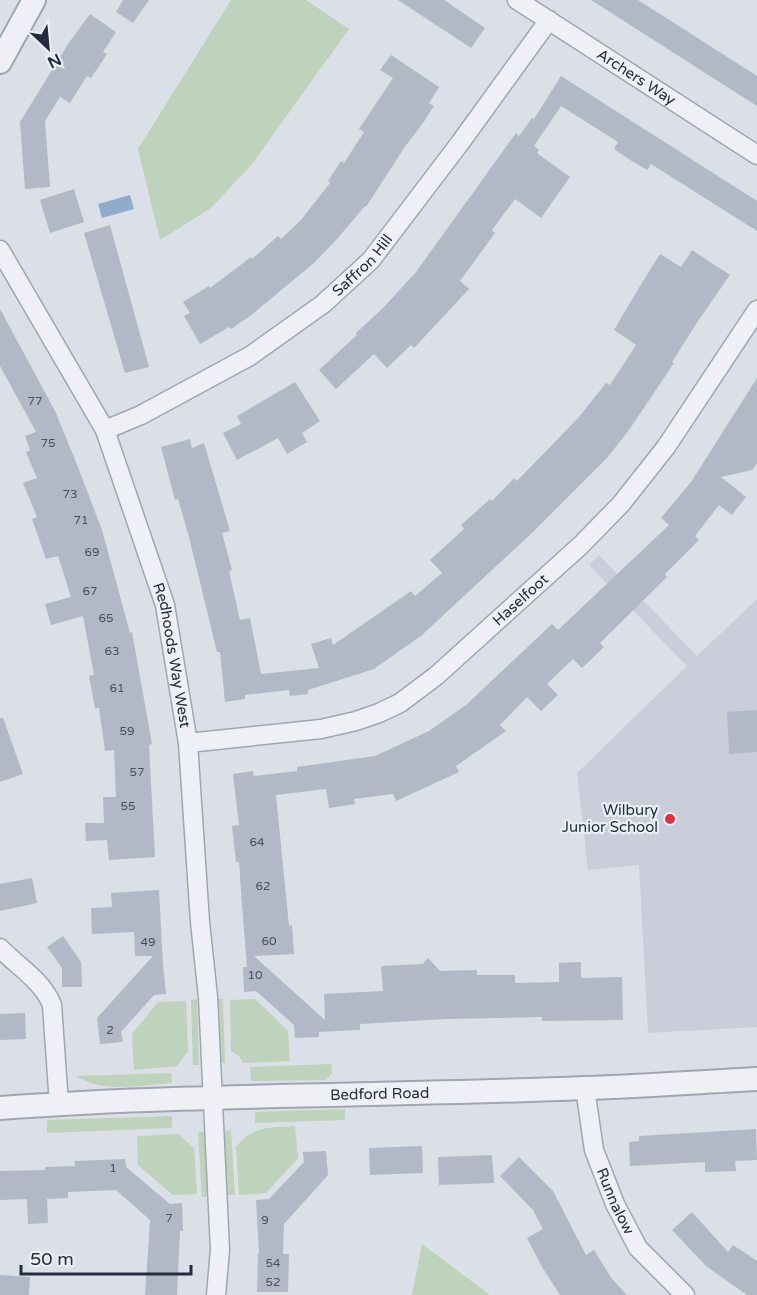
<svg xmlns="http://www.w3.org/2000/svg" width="757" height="1295" font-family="'Varela Round',sans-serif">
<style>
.built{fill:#c9ceda}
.green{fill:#bfd2bb}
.water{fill:#92aacc}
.building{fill:#b2b8c5}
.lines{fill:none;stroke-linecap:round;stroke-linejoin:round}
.minor-casing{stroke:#a0a6b1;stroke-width:21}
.tertiary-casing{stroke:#a0a6b1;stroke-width:26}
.minor{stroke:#eef0f5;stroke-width:18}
.tertiary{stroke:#eef0f5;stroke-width:22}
.poi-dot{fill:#dc313e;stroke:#eaeef5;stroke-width:2}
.labels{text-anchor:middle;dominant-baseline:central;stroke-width:4.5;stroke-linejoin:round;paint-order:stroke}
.number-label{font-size:12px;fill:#484f60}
.street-label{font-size:15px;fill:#242c3f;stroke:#eaeef5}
.poi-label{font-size:15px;fill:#242c3f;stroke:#eaeef5;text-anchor:end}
</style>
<rect width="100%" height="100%" fill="#dbdfe7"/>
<!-- built -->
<path class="built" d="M599,555L697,656L757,599V1027L648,1033L639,865L588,870L577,773L687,666L589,565Z"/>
<!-- green -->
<g class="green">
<path d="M231,0H306L349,29L252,164L211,208L160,240L138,149Z"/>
<path d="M197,999L199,1065H193L191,1000Z"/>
<path d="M217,999H223L225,1063H218Z"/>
<path d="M255,999L288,1031L290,1061L243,1063L239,1056L231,1051L230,1000Z"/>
<path d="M186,1001L188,1051L177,1066L134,1070L132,1034L158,1002Z"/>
<path d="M331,1064L332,1073L326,1080L251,1081L250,1067Z"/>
<path d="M171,1073L172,1083C140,1085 104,1094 76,1076Z"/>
<path d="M345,1109V1120L255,1123V1112Z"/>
<path d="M172,1116V1128L47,1133V1120Z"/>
<path d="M295,1126L298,1158L266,1193L239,1195L236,1147C254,1125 269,1128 295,1126Z"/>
<path d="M231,1130L235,1195H227L223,1131Z"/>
<path d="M198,1132H206L210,1196L202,1197Z"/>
<path d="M178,1134L194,1148L197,1194L173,1195L138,1165L137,1136Z"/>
<path d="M422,1244L490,1295H412Z"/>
</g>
<!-- water -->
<path class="water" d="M130,195L134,209L102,218L98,204Z"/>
<!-- building -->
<g class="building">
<path d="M123,0H149L133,23L116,12Z"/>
<path d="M398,0H444L485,28L471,48Z"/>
<path d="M591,0H638L757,76V106Z"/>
<path d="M90,14L116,32L103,52L107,54L91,78L87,76L70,103L60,97L45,121L50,187L25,189L20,122L68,44Z"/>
<path d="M391,55L439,87L429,103L434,106L423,123L404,148L366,207L365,206L337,239L315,262L250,316L231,329L229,327L200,344L184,316L190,313L183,302L209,286L210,288L251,257L252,259L278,236L281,239L301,220L330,183L328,181L341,161L344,163L364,132L359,129L393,78L380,70Z"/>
<path d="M561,76L757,201V231L651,164L647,170L630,160L614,149L618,142L561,106L534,146L539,150L537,153L570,177L541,218L515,199L492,230L495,233L460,281L469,289L414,348L411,345L387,368L374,354L336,389L319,370L357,335L356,333L383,308L416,272L516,133L519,136L532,118L534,119Z"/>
<path d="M74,189L84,222L50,233L40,200Z"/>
<path d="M110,225L149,367L125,373L84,233Z"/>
<path d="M692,250L730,275L698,321L672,362L674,363L629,430L607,458L533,532L422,635L374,669L308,690V694L290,696L289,690L245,695V699L225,702L220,652H217L189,537L178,499L175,500L161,447L190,439L192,448L204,443L230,531L222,533L232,570L229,571L240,620L250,618L261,674L319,668L311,644L331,638L333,645L411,591L415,596L442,573L430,560L464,529L461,525L490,499L492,501L514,478L517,481L579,417L606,383L610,385L636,345L614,330L637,291L660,254L681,267Z"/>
<path d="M0,309L55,411L76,462L102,530L130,633L132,632L152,744L149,745L155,857L109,860L107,840L86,841L85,823H104L103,797H116L114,750L105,751L99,708H95L89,676L94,675L83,616L51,625L45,604L71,597L58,556L46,559L32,519L37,517L23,483L37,478L26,452L30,450L25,436L36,432L0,366Z"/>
<path d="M757,378V463L752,470L721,477L746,497L732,515L719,505L695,536L699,540L665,574L667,577L600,643L604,647L582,668L573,659L547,684L558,695L541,711L527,697L500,725L506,731L456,766L459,772L396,801L393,794L354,799L355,804L329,808L326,789L276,795L289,926L292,925L294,954L254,956L325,1020L324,994L383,991L381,966L423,964L428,958L440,971L477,970V975H515V983L559,982V963L581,962V978L622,977L623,1020L542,1021V1017L446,1019L360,1024V1030L319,1032V1037L295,1038L294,1025L256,991L244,992L243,967H247L242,905L239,862H236L232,826L239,825L233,774L253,771L254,776L297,771V767L375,756L429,731L466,705L552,624L558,630L669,525L661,518L691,482Z"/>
<path d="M295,382L320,421L302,433L307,442L287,454L278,438L237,460L223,433L241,424L237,416Z"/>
<path d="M757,710V752L729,754L727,712Z"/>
<path d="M0,718H3L23,774L0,782Z"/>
<path d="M32,878L37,903L0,911V884Z"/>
<path d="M159,890L163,965L166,994L154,995L121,1032L123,1042L100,1044L97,1018L153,956H135L134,932L92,934L91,908L112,907L111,893Z"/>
<path d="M63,936L81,962L82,987H62V968L47,947Z"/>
<path d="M25,1013L26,1039L0,1040V1014Z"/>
<path d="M756,1129L757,1160L735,1161L736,1171L705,1172V1162L630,1166L629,1142L639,1141V1136Z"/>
<path d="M422,1146L423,1173L370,1175L369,1148Z"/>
<path d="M326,1151L328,1175L284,1224L283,1254H289L288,1292H257L258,1253H259L256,1200L269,1199L304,1162L303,1152Z"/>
<path d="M492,1155L494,1183L439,1185L438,1157Z"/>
<path d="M519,1157L553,1191L586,1255L594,1250L612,1279L627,1295H560L542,1267L527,1238L543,1229L533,1210L500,1176Z"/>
<path d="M125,1159L126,1167L170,1204L182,1203L183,1231H180L177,1295H145L150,1220L116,1190L68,1192V1198L47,1199L48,1223L28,1224L27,1199L0,1200V1171L45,1170V1167L75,1166L74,1161Z"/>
<path d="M692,1212L728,1252L733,1245L757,1261V1295H747L706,1266L672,1230Z"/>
<path d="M0,1275L30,1277L29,1295H0Z"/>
</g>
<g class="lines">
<defs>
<g id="minor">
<path id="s1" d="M517,0L757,155"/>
<path id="s2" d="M0,250L105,430L165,605L188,743L200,922L208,997L220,1250L216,1295"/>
<path id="s3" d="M105,430L141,415L250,356L323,304L371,260L460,143L549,20"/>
<path id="s4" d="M188,743L321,729L356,721L379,713L400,703L436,676L581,545L621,504L666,447L757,310"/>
<path d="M0,948C18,967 42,980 52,1005L59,1104"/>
<path id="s5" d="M585,1088L594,1150L615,1204L638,1248L685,1295"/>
</g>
<g id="tertiary">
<path d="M0,62L34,0"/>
<path id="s6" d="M0,1108C195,1094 390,1096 585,1088C642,1086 700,1082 757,1079"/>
</g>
</defs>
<!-- minor casing -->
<use href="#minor" class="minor-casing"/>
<!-- tertiary casing -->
<use href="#tertiary" class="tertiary-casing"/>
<!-- minor -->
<use href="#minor" class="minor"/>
<!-- tertiary -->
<use href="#tertiary" class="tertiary"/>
</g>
<!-- markers -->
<circle class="poi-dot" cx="670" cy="819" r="6"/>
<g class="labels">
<!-- number labels -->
<g class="number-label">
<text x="35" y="401">77</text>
<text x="48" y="443">75</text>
<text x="70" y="494">73</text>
<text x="81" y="520">71</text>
<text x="92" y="552">69</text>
<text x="90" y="591">67</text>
<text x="106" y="618">65</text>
<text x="112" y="651">63</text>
<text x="117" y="688">61</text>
<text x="127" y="731">59</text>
<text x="137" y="772">57</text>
<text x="128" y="806">55</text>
<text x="257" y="842">64</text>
<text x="263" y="886">62</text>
<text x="269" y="941">60</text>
<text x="148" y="942">49</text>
<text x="255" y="975">10</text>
<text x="110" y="1030">2</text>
<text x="113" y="1168">1</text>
<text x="169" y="1218">7</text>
<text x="265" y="1220">9</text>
<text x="273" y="1263">54</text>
<text x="273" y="1282">52</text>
</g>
<!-- street labels -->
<g class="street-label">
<text stroke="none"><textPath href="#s1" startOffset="142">Archers Way</textPath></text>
<text stroke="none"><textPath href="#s3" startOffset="308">Saffron Hill</textPath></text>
<text stroke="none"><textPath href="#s4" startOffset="376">Haselfoot</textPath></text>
<text stroke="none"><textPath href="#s2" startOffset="444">Redhoods Way West</textPath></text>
<text stroke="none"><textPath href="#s6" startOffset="380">Bedford Road</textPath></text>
<text stroke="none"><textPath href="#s5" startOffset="118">Runnalow</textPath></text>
</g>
<!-- poi labels -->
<g class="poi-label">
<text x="658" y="810">Wilbury<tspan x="658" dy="17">Junior School</tspan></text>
</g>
</g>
<!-- north arrow -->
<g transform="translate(48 48) rotate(154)" stroke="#eaeef5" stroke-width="4.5" paint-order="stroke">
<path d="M0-4.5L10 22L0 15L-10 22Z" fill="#242c3f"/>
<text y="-9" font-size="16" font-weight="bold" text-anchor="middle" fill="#242c3f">N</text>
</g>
<!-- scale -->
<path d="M21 1265v9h170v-9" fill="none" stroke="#242c3f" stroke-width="3"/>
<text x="30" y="1265" font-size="18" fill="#242c3f" stroke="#eaeef5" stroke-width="4.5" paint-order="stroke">50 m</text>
</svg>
